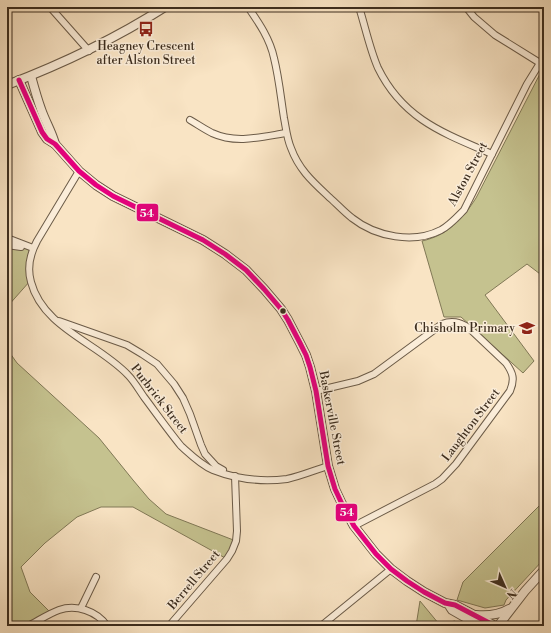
<svg xmlns="http://www.w3.org/2000/svg" width="551" height="633" font-family="'Libre Bodoni',serif">
<style>
.green{fill:#c5c28f;stroke:#807856}
.lines{fill:none;stroke-linecap:round;stroke-linejoin:round}
.minor-casing{stroke:#6b5b48;stroke-width:8}
.tertiary-casing{stroke:#6b5b48;stroke-width:10}
.minor{stroke:#fbedd9;stroke-width:6}
.tertiary{stroke:#fbedd9;stroke-width:8}
.bus-1-casing{stroke:#fbedd9;stroke-width:8}
.bus-1{stroke:#e5007d;stroke-width:5}
.bus-dot{fill:#3c2d1e;stroke:#fbedd9;stroke-width:1.5}
.labels{text-anchor:middle;dominant-baseline:central;stroke-width:3;stroke-linejoin:round;paint-order:stroke}
.poi-label{font-size:12px;fill:#3c2d1e;stroke:#fbedd9}
.street-label{font-size:12px;fill:#3c2d1e;stroke:#fbedd9}
.line-badge{stroke:#fbedd9;stroke-width:1.5}
.badge-label{font-size:11px;text-anchor:middle;font-weight:bold;fill:#fff}
</style>
<rect width="100%" height="100%" fill="#f9e4c4"/>
<filter id="stains"><feTurbulence type="fractalNoise" baseFrequency=".005" numOctaves="4"/><feColorMatrix values="0 0 0 0 .2 0 0 0 0 .09 0 0 0 0 .02 0 0 0 .5 -.17"/></filter>
<radialGradient id="worn" r=".72"><stop offset=".6" stop-color="#630" stop-opacity="0"/><stop offset="1" stop-color="#630" stop-opacity=".3"/></radialGradient>
<!-- green -->
<g class="green">
<path d="M544,66V277L527,264L485,295L534,361L523,373L461,317H444L422,241C448,235 462,220 476,198Z"/>
<path d="M11,246L33,248L30,281L7,307V253Z"/>
<path d="M7,349L17,363L99,438L133,480L149,499L166,514L236,541L227,559L133,507H101L77,517L45,543L21,567L30,592L52,614L30,626H7Z"/>
<path d="M544,501V559L506,600L504,605L485,608L457,600L463,582Z"/>
<path d="M420,601L439,624L455,621L461,626H416Z"/>
</g>
<g class="lines">
<defs>
<g id="minor">
<path d="M50,7L89,51"/>
<path d="M248,7C259,23 270,39 274,58C279,78 281,99 284,118C286,128 287,139 291,148C299,170 313,182 330,198C337,204 344,212 352,218C376,237 414,244 441,230C450,225 457,217 464,210L527,84L540,63L544,59"/>
<path d="M359,7C365,26 370,50 378,68C403,119 443,133 492,154"/>
<path d="M466,7L474,17L495,35L540,63"/>
<path d="M190,120C197,124 204,129 212,133C236,144 261,137 286,133"/>
<path d="M79,171L37,241C30,254 27,268 31,282C43,328 98,343 128,375C134,381 139,390 144,397C156,413 168,430 181,446C190,454 201,465 213,470C236,479 262,482 287,479C301,476 315,470 328,466"/>
<path d="M7,238L33,248"/>
<path d="M7,245L21,247"/>
<path d="M59,321L127,345L142,354L157,364L174,384L183,398L190,414L201,445L205,454L216,466L223,470"/>
<path d="M316,391L358,381L374,374L442,324C452,320 459,322 469,328L506,363C513,373 515,379 510,391L456,464L442,479L435,484L354,526"/>
<path d="M81,608L96,577"/>
<path d="M28,626C38,621 48,614 59,610C76,604 97,611 107,626"/>
<path d="M169,626L227,559L232,551L236,541L237,531L235,476"/>
<path d="M321,626L391,569"/>
</g>
<g id="tertiary">
<path d="M31,76C34,87 37,98 41,109C45,121 52,132 55,144"/>
<path d="M19,80L42,132L47,139L55,144L79,171L96,185L113,196L203,240L225,254L246,270L264,289L281,309L288,320L300,343L306,355L310,367L316,391L328,466L335,489L342,504L354,526L376,554L391,569L407,581L424,592L445,603L455,605L495,626"/>
<path d="M7,85C62,64 115,39 165,7"/>
<path d="M450,607L452,610L480,626"/>
<path d="M476,615C488,616 499,615 509,609"/>
<path d="M498,626L525,591L544,570"/>
</g>
</defs>
<!-- minor casing -->
<use href="#minor" class="minor-casing"/>
<!-- tertiary casing -->
<use href="#tertiary" class="tertiary-casing"/>
<!-- minor -->
<use href="#minor" class="minor"/>
<!-- tertiary -->
<use href="#tertiary" class="tertiary"/>
<defs>
<path id="bus-1" d="M19,80L42,132L47,139L55,144L79,171L96,185L113,196L203,240L225,254L246,270L264,289L281,309L288,320L300,343L306,355L310,367L316,391L328,466L335,489L342,504L354,526L376,554L391,569L407,581L424,592L445,603L455,605L495,626"/>
</defs>
<!-- bus-1 casing -->
<use href="#bus-1" class="bus-1-casing"/>
<!-- bus-1 -->
<use href="#bus-1" class="bus-1"/>
</g>
<!-- icons -->
<defs>
<symbol id="bus-bare" viewBox="-9 -9 18 18"><path d="M-5-6H5V4H4V6H2V4H-2V6H-4V4H-5ZM-3.5-4V0h7V-4ZM-3.5 1.2v1.5H-2V1.2ZM2 1.2v1.5H3.5V1.2Z" fill="#8f2418" stroke="#fbedd9" stroke-width="2.5" paint-order="stroke"/></symbol>
<symbol id="school-bare" viewBox="-9 -9 18 18"><path d="M0-5L7-2L0 1L-7-2ZM-4 1L0 2.5L4 1V4Q0 6-4 4Z" fill="#8f2418" stroke="#fbedd9" stroke-width="2.5" paint-order="stroke"/></symbol>
</defs>
<g fill-rule="evenodd">
<use href="#bus-bare" x="135" y="18" width="22" height="22"/>
<use href="#school-bare" x="516" y="317" width="22" height="22"/>
</g>
<!-- markers -->
<circle class="bus-dot" cx="283" cy="311" r="3.5"/>
<g class="labels">
<!-- poi labels -->
<g class="poi-label">
<text x="146" y="46">Heagney Crescent<tspan x="146" dy="14">after Alston Street</tspan></text>
<text x="515" y="328" text-anchor="end">Chisholm Primary</text>
</g>
<!-- street labels -->
<g class="street-label">
<text transform="translate(468 174) rotate(-62)">Alston Street</text>
<text transform="translate(159 399) rotate(52)">Purbrick Street</text>
<text transform="translate(332 418) rotate(79)">Baskerville Street</text>
<text transform="translate(471 425) rotate(-53)">Laughton Street</text>
<text transform="translate(194 580) rotate(-50)">Berrell Street</text>
</g>
</g>
<g class="line-badge">
<rect x="136" y="203" width="23" height="19" rx="4" fill="#e5007d"/>
<rect x="335" y="503" width="23" height="19" rx="4" fill="#e5007d"/>
</g>
<g class="badge-label">
<text x="147" y="217">54</text>
<text x="347" y="516">54</text>
</g>
<!-- margin -->
<rect width="551" height="633" fill="none" stroke="#f9e4c4" stroke-width="24"/>
<rect x="8" y="8" width="535" height="617" fill="none" stroke="#3c2d1e" stroke-width="2"/>
<rect x="12" y="12" width="527" height="609" fill="none" stroke="#3c2d1e"/>
<!-- north arrow -->
<g transform="translate(505 587) rotate(135)" stroke="#fbedd9" stroke-width="3" paint-order="stroke">
<path d="M0-3L7 15L0 10L-7 15Z" fill="#3c2d1e"/>
<text y="-6" font-size="11" font-weight="bold" text-anchor="middle" fill="#3c2d1e">N</text>
</g>
<rect width="100%" height="100%" filter="url(#stains)"/>
<rect width="100%" height="100%" fill="url(#worn)"/>
</svg>
